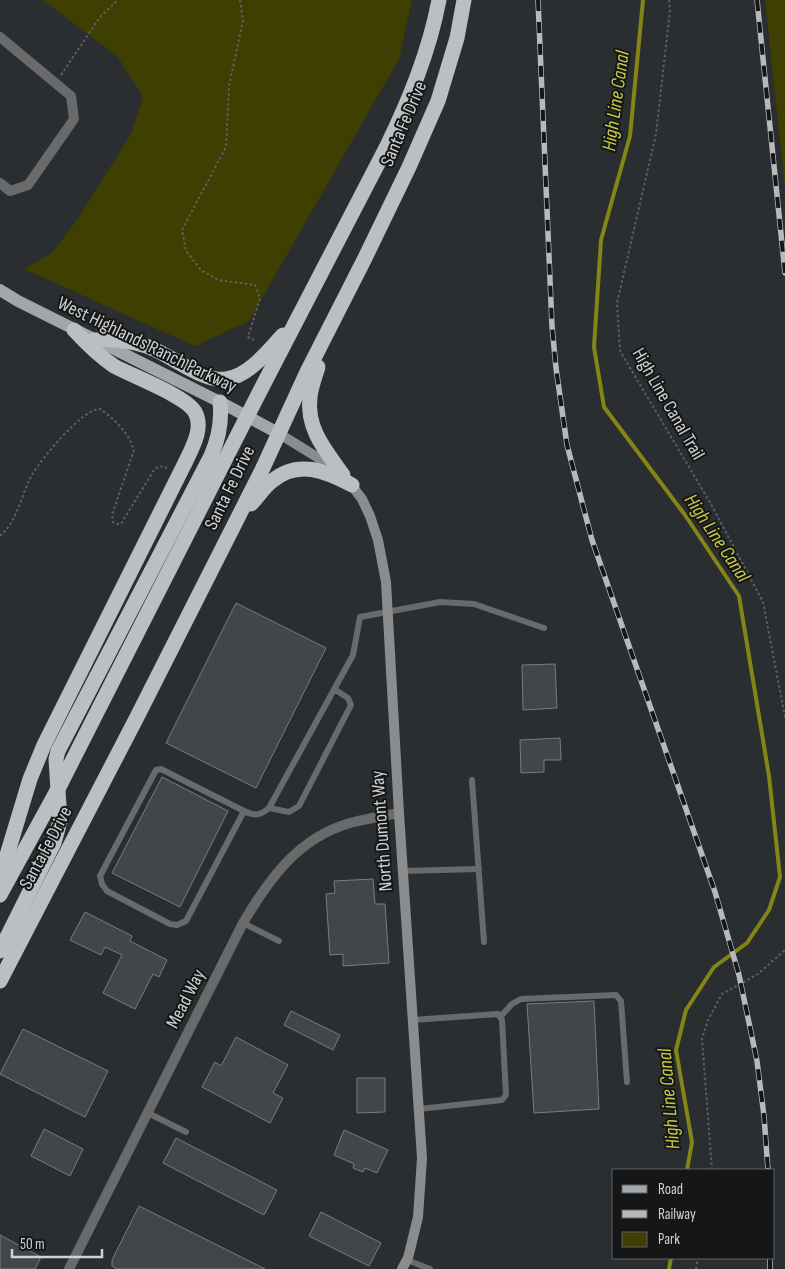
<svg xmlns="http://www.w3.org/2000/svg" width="785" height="1269" font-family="'Sofia Sans Condensed',sans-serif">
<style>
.green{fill:#3e3f00}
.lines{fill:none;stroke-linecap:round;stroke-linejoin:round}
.stream{stroke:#848515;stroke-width:4}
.building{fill:#434648;stroke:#797d7f}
.path{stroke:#5d6062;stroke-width:2;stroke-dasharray:2.5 2.5;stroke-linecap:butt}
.lane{stroke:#696a6b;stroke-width:6}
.street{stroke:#696a6b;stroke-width:10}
.secondary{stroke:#8a8c8e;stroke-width:10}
.primary{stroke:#a4a7a9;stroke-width:12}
.highway{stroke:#bbbfc1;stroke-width:15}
.rail-casing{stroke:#b7b9bb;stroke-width:5.5}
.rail{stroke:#141617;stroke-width:4;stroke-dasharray:11;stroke-linecap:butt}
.labels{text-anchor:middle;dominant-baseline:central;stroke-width:4;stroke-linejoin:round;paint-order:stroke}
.street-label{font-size:19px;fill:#cfd1d3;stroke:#141617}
.water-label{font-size:20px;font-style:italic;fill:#c8cb43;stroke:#141617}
</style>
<rect width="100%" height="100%" fill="#2b2e30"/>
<!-- green -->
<g class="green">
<path d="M43,0H412L399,59L249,321L195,346L24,269L52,253L79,217L131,134L143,97L117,56Z"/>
<path d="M765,0H785V188Z"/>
</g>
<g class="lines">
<!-- stream -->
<g class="stream">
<path d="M643,0L630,136L601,240L594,347L604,407L685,515L739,596L769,776L780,877L769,910L747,943L714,967L686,1010L676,1050L692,1142L687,1170"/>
<path d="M669,1269L671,1258"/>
</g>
</g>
<!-- building -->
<g class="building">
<path d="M236,603L326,648L256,788L166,743Z"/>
<path d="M555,664L557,708L523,710L522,665Z"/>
<path d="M560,738L561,760H544V772L521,773L520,740Z"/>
<path d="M162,777L228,811L180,907L112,873Z"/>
<path d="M373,879L375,904H385L389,963L343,966V954L330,955L326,894L335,893L334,881Z"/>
<path d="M85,912L132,936L130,941L167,960L159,977L153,974L135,1009L103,993L122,955L105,947L101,955L70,940Z"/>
<path d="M594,1001L599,1109L534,1113L527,1004Z"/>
<path d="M291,1011L340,1035L333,1050L284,1025Z"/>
<path d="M23,1029L108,1071L85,1117L0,1074Z"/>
<path d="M236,1037L288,1065L273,1093L283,1098L270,1123L202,1087L215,1062L221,1066Z"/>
<path d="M357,1078H385V1112L357,1113Z"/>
<path d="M44,1129L83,1149L70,1176L31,1156Z"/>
<path d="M344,1130L388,1150L377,1173L365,1168L363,1172L353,1168L354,1164L334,1155Z"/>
<path d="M176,1138L277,1190L264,1215L163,1163Z"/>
<path d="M139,1206L265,1269H117L112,1266V1260Z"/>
<path d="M321,1212L381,1243L369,1266L309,1236Z"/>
<path d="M0,1235L41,1257L35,1269H0Z"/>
</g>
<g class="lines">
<!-- path -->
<g class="path">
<path d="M240,0L243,21L229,86L226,147L182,230L186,251L201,270L218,280L255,285L260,298L248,337L254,340"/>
<path d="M669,0L670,10L656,134L617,303L620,351L711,504L763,602L785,717"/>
<path d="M61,75L100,17L118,0"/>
<path d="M0,536C18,521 21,494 32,475C41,459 83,408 100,409C114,418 129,434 134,450L112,515L113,522L117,524H121L154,470C159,465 161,466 167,468"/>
<path d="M712,1170L702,1039L708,1020L722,994L758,974L785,950"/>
<path d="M696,1269L698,1258"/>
</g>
<!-- lane -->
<g class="lane">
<path d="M472,780L484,942"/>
<path d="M269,808L289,812L299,806L351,705L348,698L334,689"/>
<path d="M244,811L186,921L177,925L170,924L107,891L102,884L100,876L156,770L161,769L244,811C254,816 260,816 269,808L353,655L360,617L440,602L474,604L544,628"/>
<path d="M402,871L479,869"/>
<path d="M243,923L279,941"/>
<path d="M501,1016L512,1004L521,999L616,995L621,1001L627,1082"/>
<path d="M412,1020L498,1014L502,1020L506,1095L502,1100L419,1109"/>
<path d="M148,1113L186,1132"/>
<path d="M407,1260L430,1269"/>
</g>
<!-- street -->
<g class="street">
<path d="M0,37L71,96L74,119L28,185L10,191L0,183"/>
<path d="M69,1269L243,923C269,879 298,838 350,823C366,819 382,816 399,813"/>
</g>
<!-- secondary -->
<g class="secondary">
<path d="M278,433L333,467"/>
<path d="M349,482L362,499L370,516L378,540L386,582L399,813L422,1158L418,1217L408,1258L402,1269"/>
</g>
<!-- primary -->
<path class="primary" d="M0,290L18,301L220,402L278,433"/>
<!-- highway -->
<g class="highway">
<path d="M93,340C111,339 128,340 146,346C168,353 203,383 226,379C249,376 268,351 283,335"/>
<path d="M318,367C315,377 311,387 310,397C306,429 326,451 343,475"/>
<path d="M251,504C258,497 264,487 272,481C298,459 326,471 352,485"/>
<path d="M3,886L4,865L30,779L44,745L185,463C192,448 204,428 195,412C186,396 132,376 114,366C99,356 86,343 74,330"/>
<path d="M0,895L59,787L259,393L387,146C410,98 429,52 439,0"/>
<path d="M0,951L54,843L60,821L56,759L58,751L211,456C218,440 222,420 220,402"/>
<path d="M0,981L137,717L262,470L307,372L365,258L409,167L438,101L457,38L464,0"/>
</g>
<defs>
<g id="rail">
<path d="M538,0L552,326L556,368L567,445L592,540L715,892L739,975L757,1061L764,1116L768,1170"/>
<path d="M757,0L785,273"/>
<path d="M770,1269V1258"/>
</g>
</defs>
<!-- rail casing -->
<use href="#rail" class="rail-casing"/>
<!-- rail -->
<use href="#rail" class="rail"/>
</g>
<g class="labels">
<!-- street labels -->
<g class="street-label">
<text transform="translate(404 124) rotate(-67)">Santa Fe Drive</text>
<text transform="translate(147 345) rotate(26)">West Highlands Ranch Parkway</text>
<text transform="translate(668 404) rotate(60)">High Line Canal Trail</text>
<text transform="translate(230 488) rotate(-64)">Santa Fe Drive</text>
<text transform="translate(382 831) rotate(-94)">North Dumont Way</text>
<text transform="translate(46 848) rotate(-62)">Santa Fe Drive</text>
<text transform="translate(186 999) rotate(-63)">Mead Way</text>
</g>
<!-- water labels -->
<g class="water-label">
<text transform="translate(616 101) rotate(-82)">High Line Canal</text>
<text transform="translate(717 538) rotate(56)">High Line Canal</text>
<text transform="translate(669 1099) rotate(-95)">High Line Canal</text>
</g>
</g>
<!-- legend -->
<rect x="612" y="1169" width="162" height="90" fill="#141617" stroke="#5f6162"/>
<rect x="622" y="1185" width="25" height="8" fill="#a4a7a9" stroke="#5f6162"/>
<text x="658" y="1194" font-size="15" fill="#cfd1d3">Road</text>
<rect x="622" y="1210" width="25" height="8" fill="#b7b9bb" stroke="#5f6162"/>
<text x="658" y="1219" font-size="15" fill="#cfd1d3">Railway</text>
<rect x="622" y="1232" width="25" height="15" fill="#3e3f00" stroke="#5f6162"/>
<text x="658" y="1244" font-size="15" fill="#cfd1d3">Park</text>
<!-- scale -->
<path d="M12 1249v8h90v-8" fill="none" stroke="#cfd1d3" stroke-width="2.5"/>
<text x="20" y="1249" font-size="15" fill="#cfd1d3" stroke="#141617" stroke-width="4" paint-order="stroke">50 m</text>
</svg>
